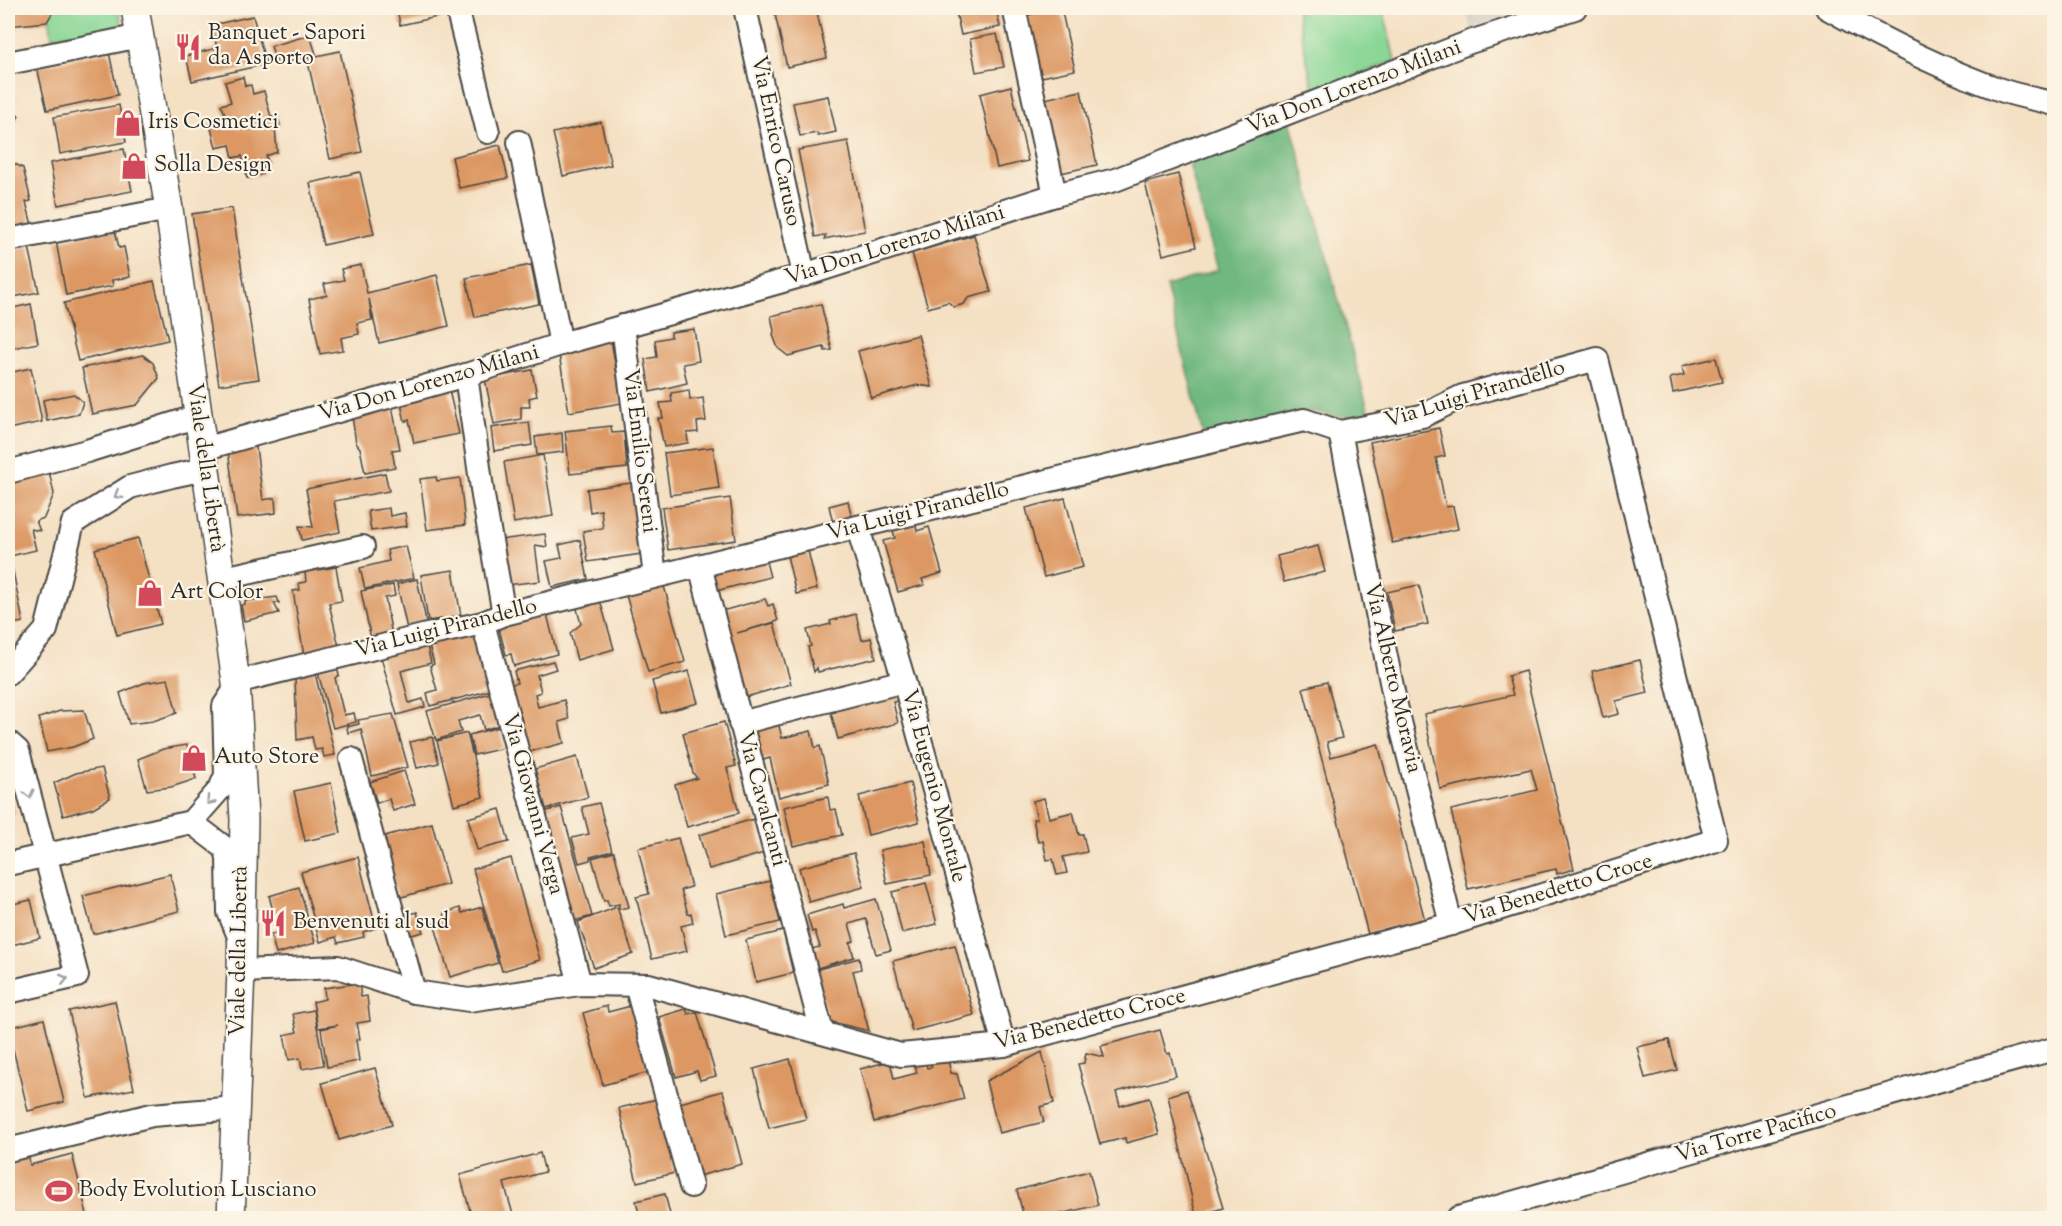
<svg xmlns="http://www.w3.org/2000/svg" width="2062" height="1226" font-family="'Sorts Mill Goudy',serif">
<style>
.industrial{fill:#ccc2b9}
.green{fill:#8ad796;stroke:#5a8160;stroke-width:1.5}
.forest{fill:#6fb87f;stroke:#4d7255;stroke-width:1.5}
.building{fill:#dc9762}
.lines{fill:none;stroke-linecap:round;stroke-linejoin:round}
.minor-casing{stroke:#494642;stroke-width:26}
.major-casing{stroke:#494642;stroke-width:30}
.minor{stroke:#fff;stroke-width:22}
.major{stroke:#fff;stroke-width:27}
.oneway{stroke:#a0a0a0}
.labels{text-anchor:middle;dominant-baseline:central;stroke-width:4.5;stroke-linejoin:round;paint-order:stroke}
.poi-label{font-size:22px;fill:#2b2b2b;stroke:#fcf5e5;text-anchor:start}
.street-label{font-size:22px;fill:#2b2b2b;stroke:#fcf5e5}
</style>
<rect width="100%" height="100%" fill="#fcf5e5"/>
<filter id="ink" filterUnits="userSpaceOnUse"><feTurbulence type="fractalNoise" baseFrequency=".0167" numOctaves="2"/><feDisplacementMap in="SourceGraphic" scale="12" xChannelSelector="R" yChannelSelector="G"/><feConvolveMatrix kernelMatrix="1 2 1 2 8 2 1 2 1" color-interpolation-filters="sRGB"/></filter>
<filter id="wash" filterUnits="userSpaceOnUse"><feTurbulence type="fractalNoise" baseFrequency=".008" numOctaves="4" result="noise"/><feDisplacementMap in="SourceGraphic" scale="24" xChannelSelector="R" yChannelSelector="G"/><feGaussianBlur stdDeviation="1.35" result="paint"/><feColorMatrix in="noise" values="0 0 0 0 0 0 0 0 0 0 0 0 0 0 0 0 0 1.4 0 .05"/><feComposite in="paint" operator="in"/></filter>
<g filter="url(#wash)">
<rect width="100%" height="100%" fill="#f4e0c3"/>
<!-- industrial -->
<path class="industrial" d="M1466,8H1528L1471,30Z"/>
<!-- green -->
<g class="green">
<path d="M48,8H119L122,27L52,37Z"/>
<path d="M1296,8H1383L1395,61L1314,93Z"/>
</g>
<!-- forest -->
<path class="forest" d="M1290,120L1370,417L1335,416L1311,411L1204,439L1166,286L1218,270L1188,160Z"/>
<g id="blocks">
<!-- building -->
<g class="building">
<path d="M8,8H55L47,22L8,26Z"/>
<path d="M397,8H440L442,16L400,25Z"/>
<path d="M804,8H816L827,58L787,67L775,14Z"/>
<path d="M955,8H996L1000,27L961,35Z"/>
<path d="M1061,8L1075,70L1037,78L1024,16Z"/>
<path d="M253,16L266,64L192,81L186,56L217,48L212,25Z"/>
<path d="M997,34L1004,67L976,72L970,39Z"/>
<path d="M310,35L316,54L277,65L271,46Z"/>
<path d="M340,51L362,152L330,159L307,58Z"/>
<path d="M109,52L118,95L47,110L37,67Z"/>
<path d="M243,77L245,86L251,85L253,94L264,91L271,117L277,115L280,125L275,127L277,152L266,156L268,162L263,164V174L247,178L242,156L233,158L230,145L216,148L210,124L228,120L221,105L231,102L225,82Z"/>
<path d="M1011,86L1028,161L997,168L980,94Z"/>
<path d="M1081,91L1097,165L1056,174L1040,100Z"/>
<path d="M828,96L836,132L818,136L817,133L800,136L793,103Z"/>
<path d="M119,105L126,142L60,154L54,117Z"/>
<path d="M8,107L19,116L8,131Z"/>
<path d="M601,122L611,165L563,176L553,133Z"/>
<path d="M848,141L865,231L824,239L826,235L815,237L798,150Z"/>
<path d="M500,145L508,178L459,188L452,157Z"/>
<path d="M124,149L132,191L58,205L50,163Z"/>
<path d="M15,164L23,168L31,201L26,202L32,225L8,231V166Z"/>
<path d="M360,172L374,234L323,245L310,183Z"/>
<path d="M1178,174L1196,247L1163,255L1145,183Z"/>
<path d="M232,208L259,379L219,385L192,214Z"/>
<path d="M115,230L119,248L124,247L130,277L112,280L113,286L66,295L56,241Z"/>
<path d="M974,235L991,292L968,298L964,304L954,307L948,302L928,308L912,253Z"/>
<path d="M29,247L39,292L8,298V252Z"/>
<path d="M361,265L367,293L437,275L449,326L379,343L369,299L372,320L357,323L359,334L341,338L343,350L320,354L309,299L327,295L324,284L344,280L341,269Z"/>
<path d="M531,265L539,304L475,317L466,278Z"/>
<path d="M154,281L168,340L78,361L64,303Z"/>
<path d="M31,304L38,343L8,349V309Z"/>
<path d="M821,304L832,350L825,351L824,347L788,356L778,348L773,335L774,331L771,316Z"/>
<path d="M694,329L699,361L683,364L687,383L650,392L645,359L657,357L655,340L671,337V332Z"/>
<path d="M918,335L932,387L918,385L871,398L858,351Z"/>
<path d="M611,340L622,403L569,412L558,349Z"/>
<path d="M143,355L153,363L159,378L137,405L92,414L82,368Z"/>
<path d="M1716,358L1722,382L1673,393L1670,378L1684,375L1682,366Z"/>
<path d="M31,368L42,422L8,429V373Z"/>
<path d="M532,370L537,396L529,398L530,407H521V419L494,424L485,379Z"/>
<path d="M449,390L459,434L414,443L409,420L405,421L400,400Z"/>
<path d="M689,390L690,400L703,398L706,421L697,422L698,432L687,433L688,443L664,447L658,418H663L660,403L672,402L671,393Z"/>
<path d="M74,394L83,402L79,414L47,421L43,400Z"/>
<path d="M391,400L400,449L392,450L395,467L365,473L360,448L356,443L351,409Z"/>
<path d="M529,422L532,445L494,451L491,428Z"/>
<path d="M611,426L612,433L624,432L627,468L570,474L565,431Z"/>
<path d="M1439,428L1445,456L1436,458L1446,507L1453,506L1458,529L1392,543L1370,442Z"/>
<path d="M562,433L563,452L537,455L535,437Z"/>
<path d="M256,447L263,500L275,498L276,513L237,518L228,450Z"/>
<path d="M713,447L719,488L670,495L664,453Z"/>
<path d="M543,455L553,516L514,523L504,462Z"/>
<path d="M49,471L54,494L44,518L36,521L40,531L31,529L36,550L10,556L8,544V481Z"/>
<path d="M385,473L389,491L334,501L340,532L302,540L299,526L313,527L306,489Z"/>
<path d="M436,477L437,481L460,478L465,525L427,530L420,479Z"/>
<path d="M631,483L641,554L588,562L583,531L603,528L601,510L590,512L587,489Z"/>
<path d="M730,498L736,540L668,550L662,508Z"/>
<path d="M1065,498L1083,567L1044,577L1026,508Z"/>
<path d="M848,501L852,518L833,523L829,506Z"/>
<path d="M389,508L390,516L405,513L407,526L371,531L368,511Z"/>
<path d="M916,525L917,531L929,527L942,573L922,579L924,585L898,592L883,541L895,538L893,531Z"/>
<path d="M545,534L547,547L535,545L540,581L506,585L500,540Z"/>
<path d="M138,538L161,624L117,635L95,549Z"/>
<path d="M580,540L588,579L552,587L546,561L562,558L559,545Z"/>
<path d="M406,546L414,578L365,589L360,568L389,561L387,550Z"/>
<path d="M807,546L817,589L796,594L786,551Z"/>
<path d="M1318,546L1325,572L1284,582L1277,556Z"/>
<path d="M764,554L770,577L716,591L710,567Z"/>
<path d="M12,566L23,622L8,625V567Z"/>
<path d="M336,567L342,601L329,603L340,651L304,656L293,591L300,590L299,583L306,582L305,572Z"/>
<path d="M453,570L461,616L428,621L421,575Z"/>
<path d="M417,579L427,625L407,629L397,584Z"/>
<path d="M662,579L685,662L648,672L626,595Z"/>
<path d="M393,585L395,596L385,598L392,635L371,639L361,591Z"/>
<path d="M1419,585L1428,624L1395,631L1387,592Z"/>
<path d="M277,597L279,603H274L279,613L244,621L241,605L245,604V601Z"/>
<path d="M588,598L589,606L600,600L614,649L577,660L570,633L581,624L575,601Z"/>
<path d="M765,599L768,606L773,604L778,621L737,633L774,623L791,684L746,697L722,611Z"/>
<path d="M547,614L557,654L514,666L511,654L506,655L499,628L507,626L506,621Z"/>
<path d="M856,614L862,640L871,638L876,658L818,672L817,668L814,672L808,647L811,646L807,630L831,624L830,621Z"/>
<path d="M474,627L491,690L430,706L427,693L437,690L430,666L434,664L427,638Z"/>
<path d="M425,638L431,663L401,671L409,703L423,699L425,707L397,715L379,650Z"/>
<path d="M1640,660L1648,693L1616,701L1619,714L1603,718L1592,671Z"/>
<path d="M553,661L556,669L537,675L541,692L535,694L538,707L564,700L569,719L559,722L564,743L521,754L504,686L517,683L514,671Z"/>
<path d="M336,664L339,675L335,678L344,715L354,713L356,722L333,728L317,669Z"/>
<path d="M314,669L335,755L324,757L322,749L315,750L312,737L297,740L295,677Z"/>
<path d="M689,671L698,703L661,713L652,681Z"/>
<path d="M1525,671L1574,869L1557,874L1556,869L1468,889L1451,810L1537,790L1531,769L1440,789L1424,714L1513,695L1508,676Z"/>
<path d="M168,679L177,713L153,721L129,724L120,693L144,683Z"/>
<path d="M1327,682L1342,738L1327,742L1331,757L1378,744L1426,924L1394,932L1393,927L1368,934L1303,688Z"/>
<path d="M898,684L902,700L893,702L898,723L838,739L831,713L836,712L833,701Z"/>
<path d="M490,693L499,725L484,730L480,715L458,721L461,732L436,740L427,711Z"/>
<path d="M84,710L93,739L73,747L47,752L39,718L60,711Z"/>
<path d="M393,714L408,767L372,776L361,729L348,733L347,727L359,724L358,720Z"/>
<path d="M777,718L782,738L811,731L815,748L820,746L829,784L779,797L770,758L760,761L751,725Z"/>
<path d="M724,722L736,766L727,768L739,813L687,827L675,785L697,778L693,773L683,733Z"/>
<path d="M499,727L504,748L474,755L469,735Z"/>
<path d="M467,733L483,797L454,805L437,741Z"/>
<path d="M432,737L439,763L417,768L410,742Z"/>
<path d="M187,745L196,779L171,787L147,790L138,759L163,749Z"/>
<path d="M577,757L588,797L546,809L535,769Z"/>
<path d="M102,768L110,798L93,808L63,816L54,783L76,773Z"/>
<path d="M404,771L415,804L393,811L389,799L377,803L370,782Z"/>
<path d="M331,783L341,833L305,841L294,791Z"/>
<path d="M910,783L919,822L868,835L859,796Z"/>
<path d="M8,789L15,814L8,816Z"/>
<path d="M828,797L830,810L836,809L842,835L793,846L784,807Z"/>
<path d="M1044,798L1049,818L1073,812L1079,835L1083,834L1087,852L1063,857L1067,873L1057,875L1053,859L1047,860L1043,841L1038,842L1033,819H1037L1033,801Z"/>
<path d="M599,803L612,851L590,857V860L579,863L572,838L589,834L582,807Z"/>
<path d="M561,807L592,916L567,923L537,814Z"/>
<path d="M500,809L509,842L477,850L468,818Z"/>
<path d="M754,819L764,853L709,869L699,835Z"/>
<path d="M432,823L448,884L398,898L381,837Z"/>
<path d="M678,838L691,887L681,890L688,914L691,913L693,923L681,926L687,951L652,959L636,897L649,894L638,848Z"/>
<path d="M925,841L931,875L887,884L880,850Z"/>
<path d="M614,852L629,907L619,909V904L609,906L607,900L604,901L592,858Z"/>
<path d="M854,853L864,887L809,902L799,868Z"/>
<path d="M358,857L376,928L363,932L364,937L338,943L336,937L320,942L301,872Z"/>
<path d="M511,858L540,960L502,971L473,869Z"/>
<path d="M170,874L179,911L93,934L83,896Z"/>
<path d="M770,881L780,922L726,935L716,894Z"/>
<path d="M926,883L937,924L902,933L892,892Z"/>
<path d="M299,887L315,943L276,954L271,935L279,933L269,896Z"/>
<path d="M876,899L891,950L876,954L866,919L849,924L854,941L850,943L854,957L817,968L811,949L820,947L815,931L812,932L807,915L843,904L844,908Z"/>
<path d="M31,900L40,938L8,946V905Z"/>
<path d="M482,907L498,963L450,977L434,923L446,919L444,913L460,908L462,913Z"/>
<path d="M617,907L633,954L594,968L578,922Z"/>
<path d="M417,912L423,932L404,937L398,918Z"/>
<path d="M783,931L793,973L756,982L746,940Z"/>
<path d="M955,945L974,1015L912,1031L893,961Z"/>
<path d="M859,958L861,969L853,971L869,1031L828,1021L815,970Z"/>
<path d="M359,983L361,997L367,996L370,1021L357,1023L360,1039L356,1040L359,1061L327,1067L321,1029L338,1025L318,1028L313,1002L325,999L324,988Z"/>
<path d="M115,1001L134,1089L88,1098L69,1011Z"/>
<path d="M607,1006L608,1012L631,1006L649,1072L603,1085L583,1013Z"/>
<path d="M686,1009L688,1014L697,1012L716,1076L700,1080L697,1071L676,1077L659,1017Z"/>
<path d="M314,1010L324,1065L302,1069L300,1058L289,1060L284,1035L297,1032L293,1014Z"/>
<path d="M44,1019L64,1102L28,1111L8,1028Z"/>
<path d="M1160,1030L1167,1054L1170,1053L1176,1076L1116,1092L1120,1106L1149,1098L1159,1134L1126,1143L1125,1138L1100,1144L1078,1064L1084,1063L1086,1053L1104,1057L1101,1046Z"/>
<path d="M1669,1040L1677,1070L1645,1078L1637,1047Z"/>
<path d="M1042,1052L1054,1103L1040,1107L1044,1122L999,1133L986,1081Z"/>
<path d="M947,1056L951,1073L957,1074L964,1099L874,1122L860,1069L890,1061L894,1079L917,1073L914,1061L924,1058L927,1068L932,1067L930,1060Z"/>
<path d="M790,1059L806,1119L769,1128L754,1069Z"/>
<path d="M375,1068L392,1125L339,1140L322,1083Z"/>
<path d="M1187,1090L1223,1208L1196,1216L1168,1096Z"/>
<path d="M723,1091L742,1164L699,1176L680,1103Z"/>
<path d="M657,1099L675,1173L637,1182L619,1108Z"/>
<path d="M540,1153L545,1172L504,1183L514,1218H472L460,1175Z"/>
<path d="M28,1154L30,1165L72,1154L88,1218H8V1160Z"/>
<path d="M1089,1171L1098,1205L1044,1218H1024L1017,1190Z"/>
<path d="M665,1194L671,1218H640L636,1201Z"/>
</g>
</g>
</g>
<g filter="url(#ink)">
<use href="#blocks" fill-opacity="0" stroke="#494642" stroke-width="1.5"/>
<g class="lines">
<defs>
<g id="minor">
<path d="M457,8L488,132"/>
<path d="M745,8L804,275"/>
<path d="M1014,8L1055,195"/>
<path d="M1827,8C1882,39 1941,69 2001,90C2018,96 2037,99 2054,104"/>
<path d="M8,63L140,36"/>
<path d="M519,142L561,344"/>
<path d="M8,240L169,209"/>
<path d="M623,326L655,576"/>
<path d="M466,375L483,496L504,614"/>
<path d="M1340,432L1396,706L1451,924"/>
<path d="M203,449L466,375L561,344L804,275L1055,195L1115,180L1470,42L1575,8"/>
<path d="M8,472L87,451L198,416"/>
<path d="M858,528L904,681L1004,1045"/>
<path d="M700,566L822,1032"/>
<path d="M220,579L363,547"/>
<path d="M483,623L580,984"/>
<path d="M8,673L46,630L73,523L130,487L172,476L205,469"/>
<path d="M236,682L427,635L483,623L504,614C771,548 1037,482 1304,420L1340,432L1422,416L1463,396L1597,359L1716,840L1451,924L1004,1045L901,1055L649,985L580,984L469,1000L414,992L338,967L241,971"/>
<path d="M740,723L904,681"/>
<path d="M8,742L18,751L77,976L8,992"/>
<path d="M351,759L414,992"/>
<path d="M191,822L225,848L228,857L229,912L240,939"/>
<path d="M8,864L191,822L220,789L226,775L224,706L236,688"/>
<path d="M636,985L691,1186"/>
<path d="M8,1150L152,1115L236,1108"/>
<path d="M1458,1218C1657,1163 1855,1102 2054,1049"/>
</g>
<path id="major" d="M135,8L169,209L236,682L244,819L241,971L231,1218"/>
</defs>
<!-- minor casing -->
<use href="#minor" class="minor-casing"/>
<!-- major casing -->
<use href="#major" class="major-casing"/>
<!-- minor -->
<use href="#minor" class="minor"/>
<!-- major -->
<use href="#major" class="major"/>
</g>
<!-- one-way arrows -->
<defs><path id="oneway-chevron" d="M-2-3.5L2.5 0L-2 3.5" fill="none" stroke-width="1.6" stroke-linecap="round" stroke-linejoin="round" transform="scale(1.5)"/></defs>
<g class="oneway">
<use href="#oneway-chevron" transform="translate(118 495) rotate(148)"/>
<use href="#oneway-chevron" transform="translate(29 794) rotate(76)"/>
<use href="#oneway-chevron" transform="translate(210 801) rotate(131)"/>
<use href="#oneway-chevron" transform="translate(64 979) rotate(-13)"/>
</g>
</g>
<!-- icons -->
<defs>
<symbol id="restaurant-bare" viewBox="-9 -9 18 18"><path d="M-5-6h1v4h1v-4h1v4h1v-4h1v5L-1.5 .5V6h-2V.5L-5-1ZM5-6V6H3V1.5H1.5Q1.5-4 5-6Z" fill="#d1495b" stroke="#fcf5e5" stroke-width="2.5" paint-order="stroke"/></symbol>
<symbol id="shop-bare" viewBox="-9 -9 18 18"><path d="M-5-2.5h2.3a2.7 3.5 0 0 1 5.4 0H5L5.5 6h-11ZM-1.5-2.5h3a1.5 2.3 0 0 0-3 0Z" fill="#d1495b" stroke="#fcf5e5" stroke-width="2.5" paint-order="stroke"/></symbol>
<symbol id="stadium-bare" viewBox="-9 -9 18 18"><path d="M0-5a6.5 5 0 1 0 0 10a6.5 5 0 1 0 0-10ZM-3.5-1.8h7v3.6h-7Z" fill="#d1495b" stroke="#fcf5e5" stroke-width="2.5" paint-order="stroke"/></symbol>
</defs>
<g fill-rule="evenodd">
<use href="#restaurant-bare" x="169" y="28" width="38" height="38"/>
<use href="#shop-bare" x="109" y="104" width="38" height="38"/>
<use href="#shop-bare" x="115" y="147" width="38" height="38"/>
<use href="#shop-bare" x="131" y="574" width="38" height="38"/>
<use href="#shop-bare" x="175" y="739" width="38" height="38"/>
<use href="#restaurant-bare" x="254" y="904" width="38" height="38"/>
<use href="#stadium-bare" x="40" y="1172" width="38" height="38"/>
</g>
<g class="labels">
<!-- poi labels -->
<g class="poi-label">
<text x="208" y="34">Banquet - Sapori<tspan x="208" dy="25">da Asporto</tspan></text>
<text x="148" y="123">Iris Cosmetici</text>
<text x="154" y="166">Solla Design</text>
<text x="170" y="593">Art Color</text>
<text x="214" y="758">Auto Store</text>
<text x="293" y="923">Benvenuti al sud</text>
<text x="79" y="1191">Body Evolution Lusciano</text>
</g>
<!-- street labels -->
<g class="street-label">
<text transform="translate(1354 88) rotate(-21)">Via Don Lorenzo Milani</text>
<text transform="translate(775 141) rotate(78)">Via Enrico Caruso</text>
<text transform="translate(895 246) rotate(-17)">Via Don Lorenzo Milani</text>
<text transform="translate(429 384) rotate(-16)">Via Don Lorenzo Milani</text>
<text transform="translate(1475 395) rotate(-17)">Via Luigi Pirandello</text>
<text transform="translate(639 451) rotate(83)">Via Emilio Sereni</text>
<text transform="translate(205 468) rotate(82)">Viale della Libertà</text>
<text transform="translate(918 512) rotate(-14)">Via Luigi Pirandello</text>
<text transform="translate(446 629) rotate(-14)">Via Luigi Pirandello</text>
<text transform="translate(1392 678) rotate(77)">Via Alberto Moravia</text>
<text transform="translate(933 786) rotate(75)">Via Eugenio Montale</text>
<text transform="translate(761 799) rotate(75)">Via Cavalcanti</text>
<text transform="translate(532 804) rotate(75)">Via Giovanni Verga</text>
<text transform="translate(1558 890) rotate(-17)">Via Benedetto Croce</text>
<text transform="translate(240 951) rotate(-89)">Viale della Libertà</text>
<text transform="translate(1090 1020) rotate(-14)">Via Benedetto Croce</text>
<text transform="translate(1756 1134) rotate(-16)">Via Torre Pacifico</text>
</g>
</g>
<!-- margin -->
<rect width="2062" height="1226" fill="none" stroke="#fcf5e5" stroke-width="30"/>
</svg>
